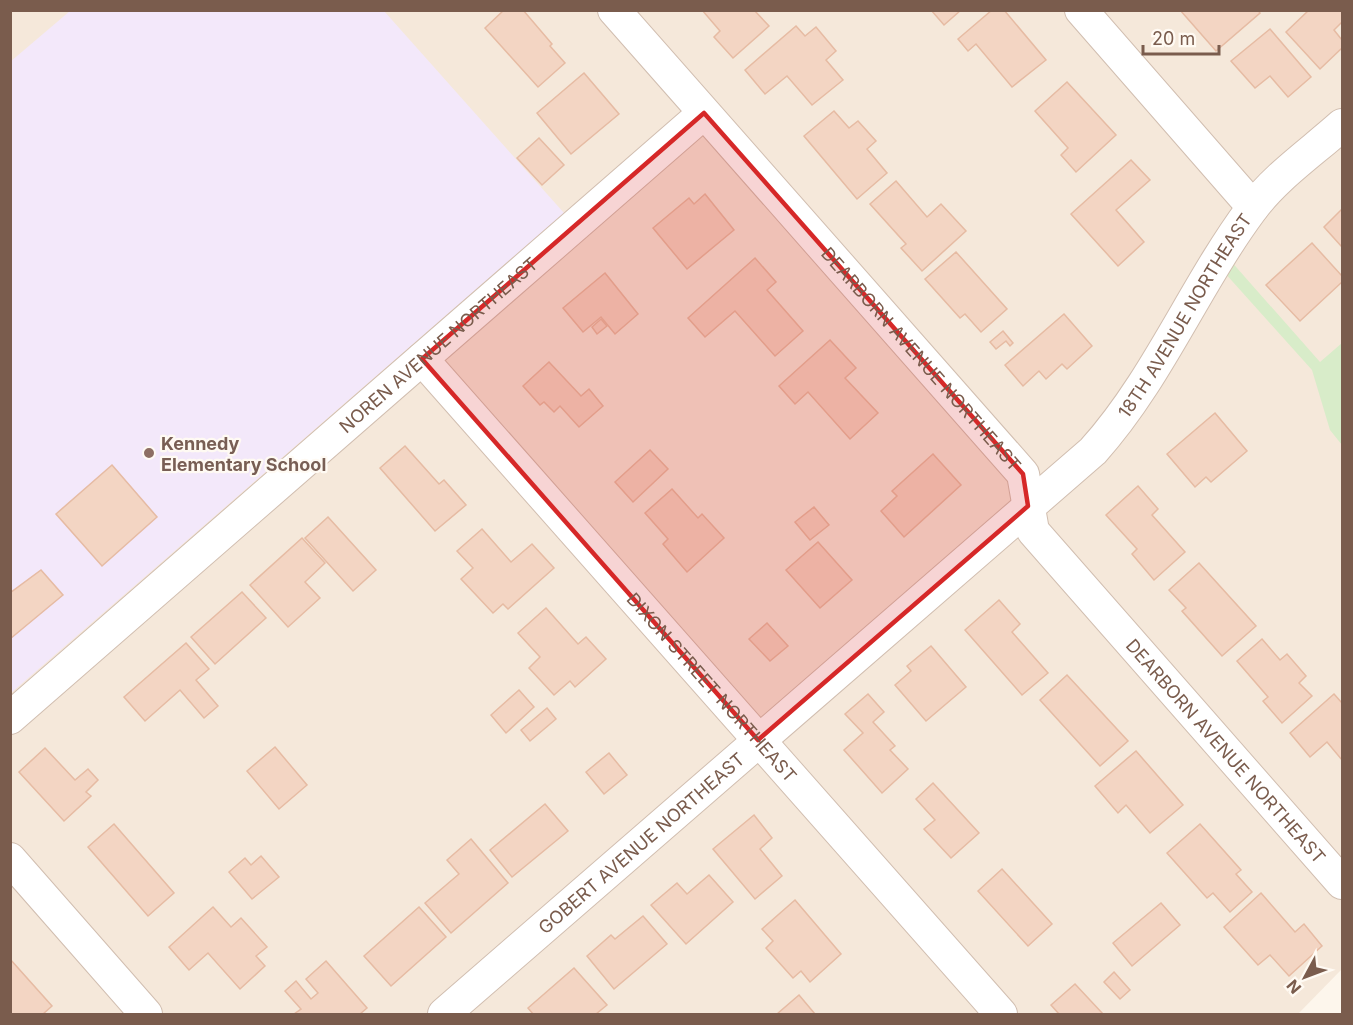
<svg xmlns="http://www.w3.org/2000/svg" width="1353" height="1025" font-family="Inter,sans-serif">
	<rect width="100%" height="100%" fill="#fdf6ec"/>
	<path fill="#f5e8da" d="M10,11h1332v958l-44,45h-1287z"/>
	<path fill="#f3e8fa" d="M70,11h314l180,202 -553,480 -1,-631z"/>
	<path fill="#d8ecc9" d="M1222,251l98,111 22,-19v102l-12,-15 -18,-60 -97,-108z"/>
	<g fill="#f3d5c3" stroke="#e6bba3" stroke-width="1.5">
		<path d="M504,10h19l29,34 -2,2 15,17 -27,24 -53,-59z"/>
		<path d="M702,10h52l15,16 -36,32 -19,-21 6,-6z"/>
		<path d="M931,10h30l-17,15z"/>
		<path d="M992,10h12l42,50 -34,27 -36,-43 -8,7 -10,-12z"/>
		<path d="M1180,10h78l2,3 -44,38z"/>
		<path d="M1309,10h33v12l-8,8 8,10v8l-22,21 -34,-37z"/>
		<path d="M796,26l9,10 11,-9 20,24 -10,9 17,20 -31,25 -25,-29 -22,18 -20,-24z"/>
		<path d="M1270,29l41,48 -23,20 -18,-21 -15,12 -24,-27z"/>
		<path d="M584,73l35,41 -48,40 -34,-41z"/>
		<path d="M1067,82l49,53 -40,37 -15,-17 7,-7 -33,-37z"/>
		<path d="M834,111l15,17 9,-7 18,20 -9,8 20,24 -30,26 -53,-63z"/>
		<path d="M539,138l25,27 -22,20 -25,-27z"/>
		<path d="M1131,160l19,20 -34,30 28,32 -26,24 -47,-52z"/>
		<path d="M896,181l31,36 14,-13 25,27 -44,40 -21,-23 5,-4 -36,-40z"/>
		<path d="M705,194l29,36 -47,39 -34,-41 36,-30 5,6z"/>
		<path d="M1342,209v38l-18,-20z"/>
		<path d="M1312,243l30,33v6l-42,39 -34,-36z"/>
		<path d="M956,252l51,57 -26,23 -16,-18 -5,4 -35,-39z"/>
		<path d="M755,258l21,24 -9,8 36,41 -28,25 -40,-45 -30,26 -17,-19z"/>
		<path d="M605,273l33,41 -23,20 -14,-17 -18,15 -20,-24z"/>
		<path d="M1064,314l28,32 -25,23 -5,-5 -16,15 -7,-8 -16,15 -18,-21z"/>
		<path d="M601,319l6,7 -10,8 -5,-7z"/>
		<path d="M1003,331l10,12 -3,3 -4,-5 -10,8 -6,-7z"/>
		<path d="M830,340l26,28 -11,10 33,35 -28,26 -42,-47 -13,12 -16,-18z"/>
		<path d="M549,362l32,34 8,-7 14,17 -24,21 -19,-21 -6,6 -10,-10 -4,3 -17,-19z"/>
		<path d="M1215,413l32,38 -36,31 -5,-5 -11,10 -28,-33z"/>
		<path d="M405,446l34,38 5,-4 22,25 -31,26 -55,-63z"/>
		<path d="M650,450l18,19 -35,33 -18,-20z"/>
		<path d="M933,454l28,31 -57,52 -23,-26 16,-15 -5,-5z"/>
		<path d="M112,465l45,52 -55,49 -46,-52z"/>
		<path d="M1138,486l20,23 -6,6 33,37 -31,28 -22,-26 5,-5 -31,-34z"/>
		<path d="M672,489l26,29 4,-4 22,24 -37,34 -24,-28 5,-5 -23,-26z"/>
		<path d="M814,507l15,18 -19,15 -15,-18z"/>
		<path d="M328,517l48,53 -23,21 -48,-53z"/>
		<path d="M482,529l29,33 21,-18 22,24 -46,41 -5,-5 -10,9 -32,-34 12,-11 -16,-17z"/>
		<path d="M302,538l23,25 -20,19 15,16 -32,29 -38,-42z"/>
		<path d="M818,542l34,38 -32,28 -34,-38z"/>
		<path d="M1199,563l57,63 -34,30 -40,-45 4,-3 -17,-18z"/>
		<path d="M41,570l22,25 -53,44v-46z"/>
		<path d="M242,592l24,26 -51,46 -24,-27z"/>
		<path d="M999,600l21,24 -8,8 36,41 -26,22 -57,-65z"/>
		<path d="M546,608l32,36 8,-7 20,22 -31,28 -5,-6 -16,14 -25,-27 11,-11 -22,-24z"/>
		<path d="M767,623l21,23 -18,15 -21,-22z"/>
		<path d="M1262,639l18,21 7,-6 19,22 -7,7 13,13 -30,27 -19,-22 5,-4 -31,-36z"/>
		<path d="M186,643l23,26 -13,11 22,26 -14,12 -24,-28 -35,31 -21,-24z"/>
		<path d="M931,646l35,41 -40,34 -31,-36 16,-14 -4,-5z"/>
		<path d="M1067,675l61,66 -28,25 -60,-66z"/>
		<path d="M519,690l15,17 -28,26 -15,-18z"/>
		<path d="M868,694l16,18 -11,10 22,24 -5,4 18,19 -26,24 -38,-43 19,-17 -18,-19z"/>
		<path d="M1334,694l8,9v57l-15,-18 -17,15 -20,-24z"/>
		<path d="M547,708l9,11 -26,22 -9,-11z"/>
		<path d="M275,747l32,38 -28,24 -32,-38z"/>
		<path d="M45,748l30,32 13,-11 10,11 -12,12 5,4 -27,25 -45,-49z"/>
		<path d="M1136,751l47,54 -33,28 -24,-28 -8,8 -23,-27z"/>
		<path d="M609,753l18,22 -23,19 -18,-22z"/>
		<path d="M933,783l46,50 -28,25 -27,-29 11,-9 -19,-21z"/>
		<path d="M545,804l23,27 -56,46 -22,-27z"/>
		<path d="M754,815l18,23 -12,11 22,27 -27,23 -42,-50z"/>
		<path d="M114,824l60,69 -26,23 -60,-69z"/>
		<path d="M1200,824l41,46 -5,4 16,18 -22,20 -17,-19 -6,5 -40,-45z"/>
		<path d="M471,839l37,44 -57,50 -26,-30 34,-29 -12,-14z"/>
		<path d="M261,856l18,21 -27,22 -23,-27 16,-14 6,7z"/>
		<path d="M1002,869l50,55 -24,22 -50,-55z"/>
		<path d="M709,875l24,27 -47,42 -35,-39 26,-22 10,11z"/>
		<path d="M1261,893l34,39 9,-8 18,22 -33,30 -19,-21 -12,10 -34,-38z"/>
		<path d="M795,900l46,54 -31,28 -9,-11 -8,7 -27,-30 7,-7 -11,-12z"/>
		<path d="M1161,903l19,22 -48,41 -19,-23z"/>
		<path d="M213,907l18,20 10,-9 26,29 -11,9 9,10 -25,23 -32,-36 -19,17 -20,-23z"/>
		<path d="M419,907l27,30 -55,49 -27,-30z"/>
		<path d="M643,916l24,28 -53,45 -27,-33 24,-21 4,4z"/>
		<path d="M10,959l42,47 -9,8h-33z"/>
		<path d="M326,961l41,47 -7,6h-66l7,-5 -16,-18 11,-10 15,18 7,-6 -12,-14z"/>
		<path d="M574,968l33,37 -11,9h-63l-5,-6z"/>
		<path d="M1114,972l16,18 -10,9 -16,-17z"/>
		<path d="M1075,984l28,30h-44l-8,-9z"/>
		<path d="M799,995l16,19h-38z"/>
	</g>
	<g fill="none" stroke-linecap="round" stroke-linejoin="round">
		<g stroke="#d1beb0" stroke-width="34">
			<g id="minor">
				<path id="s1" d="M614,10l409,464 10,57 309,352"/>
				<path d="M1081,10l172,197"/>
				<path id="s2" d="M422,359l579,655"/>
				<path id="s3" d="M10,718l694,-605"/>
				<path d="M10,859l136,155"/>
				<path id="s4" d="M444,1014l649,-563c64,-71 101,-164 158,-241 24,-33 61,-58 91,-85"/>
			</g>
		</g>
		<use href="#minor" stroke="#fff" stroke-width="32"/>
	</g>
	<path fill="#d62828" fill-opacity="0.2" stroke="#d62828" stroke-width="4.5" stroke-linejoin="round" d="M704,113l319,361 5,32 -270,234 -336,-381z"/>
	<circle fill="#8d6e63" stroke="#fffaf3" stroke-width="2" cx="149" cy="453" r="6"/>
	<g text-anchor="middle" dominant-baseline="central" stroke-width="4.5" stroke-linejoin="round" paint-order="stroke">
		<g font-size="18" fill="#7a5c4d" stroke="#fffaf3">
			<text stroke="none"><textPath href="#s4" startOffset="1023">18TH AVENUE NORTHEAST</textPath></text>
			<text stroke="none"><textPath href="#s3" startOffset="568">NOREN AVENUE NORTHEAST</textPath></text>
			<text stroke="none"><textPath href="#s1" startOffset="465">DEARBORN AVENUE NORTHEAST</textPath></text>
			<text stroke="none"><textPath href="#s2" startOffset="438">DIXON STREET NORTHEAST</textPath></text>
			<text stroke="none"><textPath href="#s1" startOffset="969">DEARBORN AVENUE NORTHEAST</textPath></text>
			<text stroke="none"><textPath href="#s4" startOffset="261">GOBERT AVENUE NORTHEAST</textPath></text>
		</g>
		<g font-size="18" font-weight="bold" fill="#785e54" stroke="#fffaf3" text-anchor="start">
			<text x="161" y="443">Kennedy<tspan x="161" dy="21">Elementary School</tspan></text>
		</g>
	</g>
	<rect width="1353" height="1025" fill="none" stroke="#7a5c4d" stroke-width="24"/>
	<g transform="translate(1305 977) rotate(229)" stroke="#fffaf3" stroke-width="4.5" paint-order="stroke">
	<path d="M0-4.5L10 22L0 15L-10 22Z" fill="#7a5c4d"/>
	<text y="-9" font-size="16" font-weight="bold" text-anchor="middle" fill="#7a5c4d">N</text>
	</g>
	<path d="M1143 45v9h76v-9" fill="none" stroke="#7a5c4d" stroke-width="3"/>
	<text x="1152" y="45" font-size="18" fill="#7a5c4d" stroke="#fffaf3" stroke-width="4.5" paint-order="stroke">20 m</text>
</svg>
